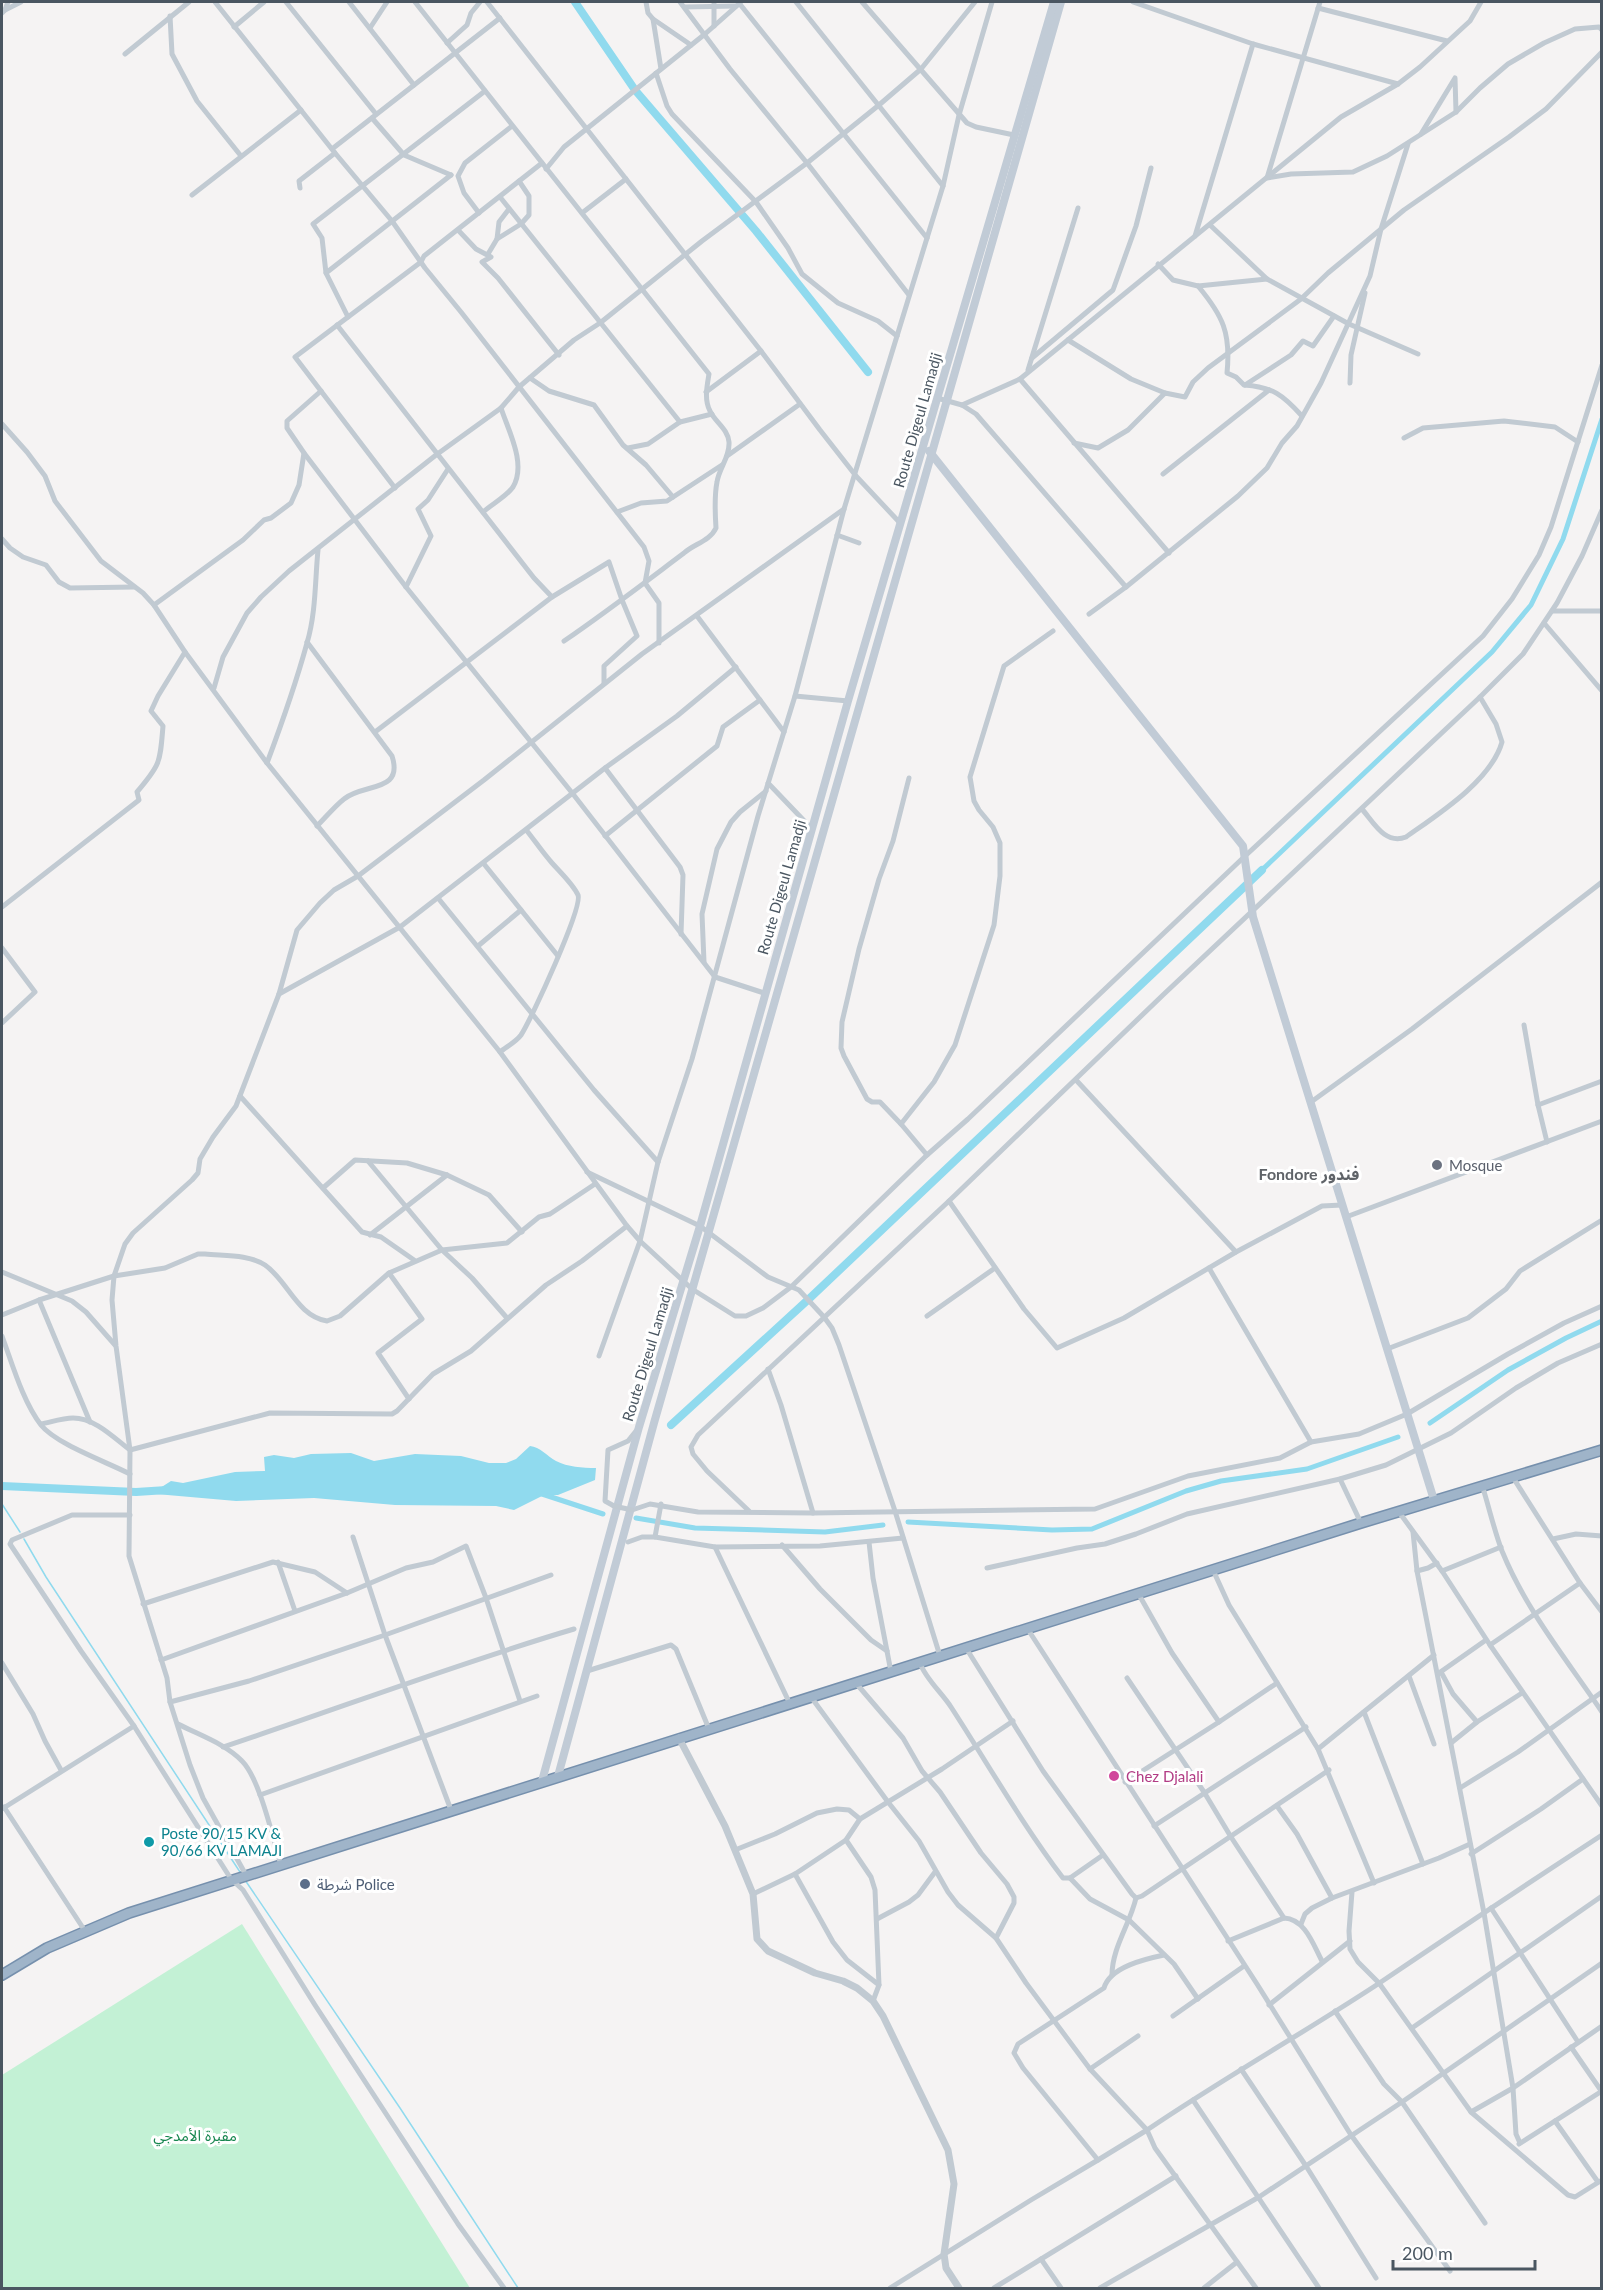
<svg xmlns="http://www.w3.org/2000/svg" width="1603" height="2290" font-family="Lato,'Noto Sans Arabic',sans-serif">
	<rect width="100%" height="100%" fill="#f5f3f3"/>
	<path fill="#c3f1d5" d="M242,1924l228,364h-468v-213z"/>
	<path fill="#90daee" d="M530,1446c10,1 17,10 26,15 12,6 26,7 40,7l-1,12 -37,15h-14l-30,15 -18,-4 -101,-1 -81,-7 -78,3 -80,-7 1,-4 14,-9 12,2 52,-11 30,-1 -1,-14 10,-2 20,3 17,-4 40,-1 23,8 41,-7 46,2 28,7h17l10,-4z"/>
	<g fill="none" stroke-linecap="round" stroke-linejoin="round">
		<g stroke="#90daee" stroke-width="1.5">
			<path d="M2,1504l18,28"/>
			<path d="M24,1539l22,38 194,295"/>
			<path d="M245,1880l155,228 118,180"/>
		</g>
		<g stroke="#90daee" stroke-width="5">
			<path d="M1262,870l230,-218 39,-47 32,-66 39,-120"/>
			<path d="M1430,1423l78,-53 58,-32 36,-17"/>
			<path d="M539,1493l64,21"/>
			<path d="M636,1518l59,10 130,4 58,-7"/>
			<path d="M908,1522l144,8 40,-1 94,-38 35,-10 86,-12 91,-32"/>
		</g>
		<g stroke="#90daee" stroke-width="8">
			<path d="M575,2l60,88 121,141 112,141"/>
			<path d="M671,1425l140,-128 451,-427"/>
			<path d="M2,1486l134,6 31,-2"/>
		</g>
		<g stroke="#7690ad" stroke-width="12">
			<path id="trunk" d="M2,1975l45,-27 82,-35 1232,-390 241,-73"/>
		</g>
		<g stroke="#c1cad2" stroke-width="5">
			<path d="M215,2l120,151 57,68 33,47 36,44 183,235 5,14 -4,22 14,20v40"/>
			<path d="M286,2l90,112"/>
			<path d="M349,2l65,83"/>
			<path d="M415,2l294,372c-2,12 -5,26 1,37 5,11 18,18 19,31 1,15 -10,26 -12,40 -3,15 -2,31 -1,46 -6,13 -22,16 -32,25 -40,30 -79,60 -120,88"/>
			<path d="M487,2l274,349 59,79 36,46 45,48"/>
			<path d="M646,2l2,11 5,6 8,50"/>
			<path d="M680,2l50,67 77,94 102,132"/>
			<path d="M714,2v24"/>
			<path d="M796,2l147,184"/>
			<path d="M862,2l105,121 9,4 38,8"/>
			<path d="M1133,2l120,42 145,40"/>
			<path d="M1320,2l-53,176 24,-4 62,-2 34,-16 69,-44 24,-24 28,-24 36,-21 31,-14 24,-2 3,3"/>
			<path d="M739,3l188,235"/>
			<path d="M685,7l51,-1"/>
			<path d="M1318,8l129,33"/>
			<path d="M5,10l16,-8"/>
			<path d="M2,13l3,-3 3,-8"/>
			<path d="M170,16l2,38 25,47 44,55"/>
			<path d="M653,19l38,26"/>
			<path d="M234,27l30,-25"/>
			<path d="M370,28l17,-26"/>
			<path d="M447,43l20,-18 4,-12 9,-11"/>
			<path d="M125,54l64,-52"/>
			<path d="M656,73l11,33 5,8 84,88 32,46 14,26 36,29 40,18 19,15"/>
			<path d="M372,118l32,37 47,20"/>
			<path d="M1421,134l34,-56 1,34"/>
			<path d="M332,149l168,-131"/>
			<path d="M546,169l18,-22 141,-113 35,-31"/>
			<path d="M300,188l-1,-7 36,-28"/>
			<path d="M192,195l109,-85"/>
			<path d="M500,197l180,225 32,-8"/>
			<path d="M479,213l-15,-20 -6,-17 7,-13 47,-37"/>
			<path d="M582,213l44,-34"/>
			<path d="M1210,225l57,54 82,45 69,30"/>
			<path d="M458,230l18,19 15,8 -9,5 16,16 61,77"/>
			<path d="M1195,236l58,-192"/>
			<path d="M497,239l24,-15 8,-9v-19l-10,-15"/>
			<path d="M488,254l9,-15 2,-17 10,-13"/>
			<path d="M1158,264l15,16 25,6 69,-7"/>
			<path d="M326,273l-4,-35 -9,-14 172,-133"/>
			<path d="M1198,286c25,30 33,47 29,87l9,4 8,8c29,2 39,10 58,31"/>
			<path d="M348,317l-22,-44 125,-98"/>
			<path d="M337,325l197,253 18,19 57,-35 13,38 15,36 -33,30v17"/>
			<path d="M1068,340l63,39 34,14"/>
			<path d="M1032,358l81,-68 23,-64 15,-58"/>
			<path d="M1028,370l50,-162"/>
			<path d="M530,378l19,13 45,14 29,40 23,20 27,32"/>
			<path d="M1020,379l149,174"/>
			<path d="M1350,383l1,-28 14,-62"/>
			<path d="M1245,385l46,-30 12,-14 10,5 21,-30"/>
			<path d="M321,391l-34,30v7l17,25 102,134 167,207 142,183 49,16"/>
			<path d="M706,392l55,-41"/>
			<path d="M937,398l25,7 14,9 150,173"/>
			<path d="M962,405l58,-26 321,-262 57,-33 22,-17 50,-46 11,-19"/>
			<path d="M2,424l25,28 18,24 10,25 46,60 42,32 11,12 31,47 82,111 233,289 127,174 13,15 52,48 43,27h11l17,-8 28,-21 136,-132 41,-36 276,-262 239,-221 29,-37 27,-44 12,-28 51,-162"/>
			<path d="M1404,438l19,-10 81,-7 51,6 23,15"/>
			<path d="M1074,443l24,5 30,-18 37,-37 20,4 8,-15 15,-14 93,-69 27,-26 76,-63 105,-73 37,-28 56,-57"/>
			<path d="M628,448l20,-4 32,-22"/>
			<path d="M727,456l73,-52"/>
			<path d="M1163,474l106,-84"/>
			<path d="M395,488l-100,-131 126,-95 3,-6 118,-93"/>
			<path d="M483,512c9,-8 23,-15 30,-25 14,-23 -5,-57 -12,-79"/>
			<path d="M617,512l24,-9 26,-2 55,-36"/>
			<path d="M837,535l22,8"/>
			<path d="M2,539l8,9 13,9 23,8 13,17 11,6 64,-1"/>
			<path d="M406,587l25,-51 -13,-27 10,-9 20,-31"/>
			<path d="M154,605l89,-65 21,-20 7,-2 20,-15 8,-18 5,-32"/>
			<path d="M1552,611h50"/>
			<path d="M1089,614l37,-27 112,-91 29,-28 15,-25 15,-17 24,-43 49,-107 11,-47 27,-85"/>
			<path d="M697,616l87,116"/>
			<path d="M1544,623l58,68"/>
			<path d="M307,642l85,114c12,37 -29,27 -48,43 -9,7 -18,18 -27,27"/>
			<path d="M214,688l9,-31 24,-44 14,-16 28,-26 147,-116 65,-47 18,-21 55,-47 26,-17 102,-82 105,-78 72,-58 42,-36 54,-67"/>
			<path d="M795,696l53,5"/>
			<path d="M375,732l177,-135"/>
			<path d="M267,763c15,-40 29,-80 40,-120 9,-30 8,-63 11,-93"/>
			<path d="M605,768l75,99 3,8 -2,59"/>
			<path d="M768,783l44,46"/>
			<path d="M1362,809c12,14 23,36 44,28 31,-22 85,-56 96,-95l-6,-18 -16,-27"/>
			<path d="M605,836l112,-90 6,-19 37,-27"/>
			<path d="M484,864l74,92"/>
			<path d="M438,898l156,192 64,72"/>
			<path d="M2,907l137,-107 -2,-8c24,-28 23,-30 26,-66l-12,-15 7,-15 27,-44"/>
			<path d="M478,946l43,-36"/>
			<path d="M2,948l33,44 -33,31"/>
			<path d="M704,962l-2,-48 15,-65 14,-27 9,-10 26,-21"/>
			<path d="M279,994l121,-67 205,-159 72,-52 59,-49"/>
			<path d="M1524,1025l14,80 9,37"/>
			<path d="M500,1052c6,-5 16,-10 21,-17 10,-15 62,-128 57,-140 -5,-11 -17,-22 -26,-32 -9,-10 -17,-22 -25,-32"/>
			<path d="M1076,1080l160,172"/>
			<path d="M240,1096l122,136 19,5 33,23"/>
			<path d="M1311,1102l101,-73 190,-147"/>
			<path d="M1538,1105l64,-24"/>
			<path d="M901,1124l-21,-22h-8l-5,-3 -23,-43 -3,-8 1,-26 17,-73 20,-70 14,-38 16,-63"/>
			<path d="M927,1155l-26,-31 33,-42 21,-37 39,-120 6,-49v-33l-7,-16 -14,-17 -5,-9 -4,-24 34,-111 49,-35"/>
			<path d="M368,1161l74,89 30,28 35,40"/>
			<path d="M587,1172l113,54 68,51 31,13 25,27 8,11 7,17 56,166 45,145"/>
			<path d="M323,1188l32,-28 52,3 40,12 42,20 33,37"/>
			<path d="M949,1201l75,108 33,39 67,-30 112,-66 86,-46 20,-1"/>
			<path d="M1346,1217l256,-96"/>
			<path d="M370,1235l77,-60"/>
			<path d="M1209,1268l102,174"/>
			<path d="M2,1272l70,29 14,11 29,33"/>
			<path d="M389,1273l33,46 -44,34 31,46"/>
			<path d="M39,1300l51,122"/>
			<path d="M2,1315l37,-15 75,-24 51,-8 33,-14h7c19,2 43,0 60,11 23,16 32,51 62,56l13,-5 49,-43 53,-23 65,-7 32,-26 11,-3 45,-30"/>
			<path d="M927,1316l68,-48"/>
			<path d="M2,1336c10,27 21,66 39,89 15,19 66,37 89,49"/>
			<path d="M1387,1349l81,-31 38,-29 14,-18 82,-51"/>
			<path d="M599,1356l41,-115 18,-79 34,-103 66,-243 37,-120 49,-187 83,-271 16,-52 16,-71 33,-113"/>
			<path d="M768,1369l13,36 32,108"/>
			<path d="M41,1424c10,-2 22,-6 32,-6 22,0 41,20 57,32l140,-37 122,1 5,-3 36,-37 38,-23 75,-66 36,-24 45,-35"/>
			<path d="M1512,1476l68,107 22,29"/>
			<path d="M1340,1479l21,44"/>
			<path d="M1482,1485c7,22 12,45 20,66 24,59 65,109 100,161"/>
			<path d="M614,1506l-9,-5 3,-51 20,-9 8,-10"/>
			<path d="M632,1510l18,-6 48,8 115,1 282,-4 93,-33 92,-18 31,-16 48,-8 48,-20 101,-60 56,-31 38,-17"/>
			<path d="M749,1511l-42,-40 -14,-17 -2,-7 7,-12 251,-234 215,-207 316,-297 43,-43 34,-51 25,-47 20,-46"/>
			<path d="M1399,1512l43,59 48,74 112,161"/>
			<path d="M130,1515h-58l-60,25 -2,4 71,107 53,75 97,153 12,11 72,115 143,219 46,64"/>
			<path d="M1413,1532l4,39 67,342 29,175 3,46 4,9"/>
			<path d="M353,1537l32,98 66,175"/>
			<path d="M655,1537l6,-33"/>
			<path d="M1553,1539l23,-5 26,2"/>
			<path d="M628,1542l14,-5h13l60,10 105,-1 83,-8"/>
			<path d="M869,1542l4,36 18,94"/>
			<path d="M782,1545l38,44 51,51 16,11"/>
			<path d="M715,1547l75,157"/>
			<path d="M278,1562l17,49"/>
			<path d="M987,1568l90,-20 28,-4 31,-10 51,-20 153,-35 46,-14 65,-32 65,-45 42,-25 44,-19"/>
			<path d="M1213,1570l16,35 89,144 56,134"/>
			<path d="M1417,1571l11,-3 9,-5"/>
			<path d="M1442,1571l59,-24"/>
			<path d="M143,1604l130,-42 42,10 32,21"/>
			<path d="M1027,1628l230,356 94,151 99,136"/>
			<path d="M1490,1645l90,-62"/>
			<path d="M966,1648l77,123 89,123 4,4 6,-2 187,-126"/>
			<path d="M161,1660l186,-67 59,-25 27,-6 33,-16 20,52 34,103"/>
			<path d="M2,1663l31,51 12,27 16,29"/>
			<path d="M920,1663c5,15 22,30 31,44 37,57 71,117 112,171h7l33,-23"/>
			<path d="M587,1671l84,-26 5,4 33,80"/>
			<path d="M1441,1672l12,22 24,28 -26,21"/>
			<path d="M1439,1673l47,-33"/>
			<path d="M1409,1676l25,68"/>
			<path d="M1127,1678l77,114 27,45 53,81"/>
			<path d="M855,1682l48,56 19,33 18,21 41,61 26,31 7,13v6l-18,35"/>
			<path d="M811,1697l77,105 31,39 29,51 10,13 38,33 30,45 64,86 57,61c75,-51 155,-96 231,-146 74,-50 149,-100 224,-149"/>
			<path d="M170,1702l79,-21 136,-46 166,-60"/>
			<path d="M1364,1712l59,152"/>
			<path d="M1219,1722l58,-39"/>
			<path d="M1477,1722l45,-29"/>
			<path d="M178,1724c21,11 48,20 64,37 18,18 31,78 39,104"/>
			<path d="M223,1747c117,-39 233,-83 351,-118"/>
			<path d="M1318,1749l116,-94"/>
			<path d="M1125,1782l94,-60 -47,-69 -34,-60"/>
			<path d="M1460,1788l58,-36 84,-60"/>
			<path d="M260,1795l277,-99"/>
			<path d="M1277,1806l20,28 35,64"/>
			<path d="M4,1807l81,124"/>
			<path d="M2,1809l132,-83"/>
			<path d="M1154,1826l152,-99"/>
			<path d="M846,1840l25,37 4,13 4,95 -6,16"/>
			<path d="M735,1850l40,-16 42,-21 20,-4 12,1 11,9 82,-50 71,-48"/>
			<path d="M1471,1854l70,-45 42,-30"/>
			<path d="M795,1874l38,68 14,18 32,25"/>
			<path d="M246,1875l-43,-77 -13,-33 -20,-63 -3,-24 -38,-122 1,-106 -14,-104 -4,-46 2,-24 11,-32 8,-11 59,-53 6,-7 2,-14 13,-22 23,-31 43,-112 18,-64 23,-27 14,-13 24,-14 126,-96 158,-126 202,-145"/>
			<path d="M1070,1878l20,21 39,21 45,44 24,35"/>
			<path d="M1352,1892l-3,39 1,18 8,13 21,21 92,129 97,83 7,2 27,-17"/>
			<path d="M753,1894l42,-20 51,-34 14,-21"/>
			<path d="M1491,1908l87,134"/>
			<path d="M877,1919l32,-17 9,-7 17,-23"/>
			<path d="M1301,1924l4,-10 7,-6 20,-10 107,-40 31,-14"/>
			<path d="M1228,1941l56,-23c21,1 29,26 38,43"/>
			<path d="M1164,1955c-19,4 -54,12 -60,33l-86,56 -4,9 9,15 75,92 49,-30 8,18 101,140"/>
			<path d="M1112,1975c0,-27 18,-51 24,-77"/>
			<path d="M1269,2005l81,-64"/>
			<path d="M1335,2011l49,73 18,18 83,121"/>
			<path d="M1173,2016l71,-50"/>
			<path d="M1412,2028l190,-132"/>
			<path d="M1571,2047l31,45"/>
			<path d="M1090,2069l48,-33"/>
			<path d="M1241,2069l65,97 70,112"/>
			<path d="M1193,2100l126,188"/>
			<path d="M1471,2112l42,-24 89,-62"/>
			<path d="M1555,2121l43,61"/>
			<path d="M1519,2144l83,-53"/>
			<path d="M1041,2259l20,29"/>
			<path d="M890,2288l141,-88 67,-40"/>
			<path d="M994,2288l182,-112"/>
			<path d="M1100,2288l159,-91 143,-95 200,-139"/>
			<path d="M1204,2288l33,-26"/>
		</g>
		<path stroke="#c1cad2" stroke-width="7" d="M679,1738l46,88 28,68 4,45 11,12 47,22 28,8 14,7 16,13 10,15 65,134 6,34 -10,70 2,14 13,20"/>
		<g stroke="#c1cbd6" stroke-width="8">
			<path d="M929,451l314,395 10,71 181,583"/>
			<path d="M558,1776l96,-353 407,-1421"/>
			<path d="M542,1781l97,-354 61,-201 148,-525 206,-699"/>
		</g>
		<use href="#trunk" stroke="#9fb4c9" stroke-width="9"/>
		<path stroke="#c1cad2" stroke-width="5" d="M614,1506l18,4"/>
	</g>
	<circle fill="#6b7280" stroke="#fff" stroke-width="2" cx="1437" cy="1165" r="6"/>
	<circle fill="#d1479c" stroke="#fff" stroke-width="2" cx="1114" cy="1776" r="6"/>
	<circle fill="#0f9aa8" stroke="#fff" stroke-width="2" cx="149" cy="1842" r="6"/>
	<circle fill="#5c6f8a" stroke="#fff" stroke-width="2" cx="305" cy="1884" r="6"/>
	<g text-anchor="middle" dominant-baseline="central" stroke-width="6" stroke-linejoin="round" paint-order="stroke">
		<g font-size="15" fill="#4a5661" stroke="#fff">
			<text transform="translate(917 420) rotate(-74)">Route Digeul Lamadji</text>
			<text transform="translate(781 887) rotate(-74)">Route Digeul Lamadji</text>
			<text transform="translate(647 1354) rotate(-73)">Route Digeul Lamadji</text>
		</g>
		<g font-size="15" fill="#5b616d" stroke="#fff" text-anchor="start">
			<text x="1449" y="1165">Mosque</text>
		</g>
		<g font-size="15" fill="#b23c85" stroke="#fff" text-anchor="start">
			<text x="1126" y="1776">Chez Djalali</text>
		</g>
		<g font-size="15" fill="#0d838f" stroke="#fff" text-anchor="start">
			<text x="161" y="1833">Poste 90/15 KV &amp;<tspan x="161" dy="17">90/66 KV LAMAJI</tspan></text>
		</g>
		<g font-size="15" fill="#4e5e75" stroke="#fff" text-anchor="start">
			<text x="317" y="1884">شرطة Police</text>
		</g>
		<g font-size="15" fill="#17864f" stroke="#fff">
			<text x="195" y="2135">مقبرة الأمدجي</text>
		</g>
		<g font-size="16" font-weight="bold" fill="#5f6368" stroke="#fff">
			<text x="1309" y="1173">Fondore فندور</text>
		</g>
	</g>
	<rect width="1603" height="2290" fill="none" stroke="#4a5661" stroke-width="6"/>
	<path d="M1393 2260v9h142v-9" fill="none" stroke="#4a5661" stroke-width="3"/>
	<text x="1402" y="2260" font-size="18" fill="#4a5661" stroke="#ffffff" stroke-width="4.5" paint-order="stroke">200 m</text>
</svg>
